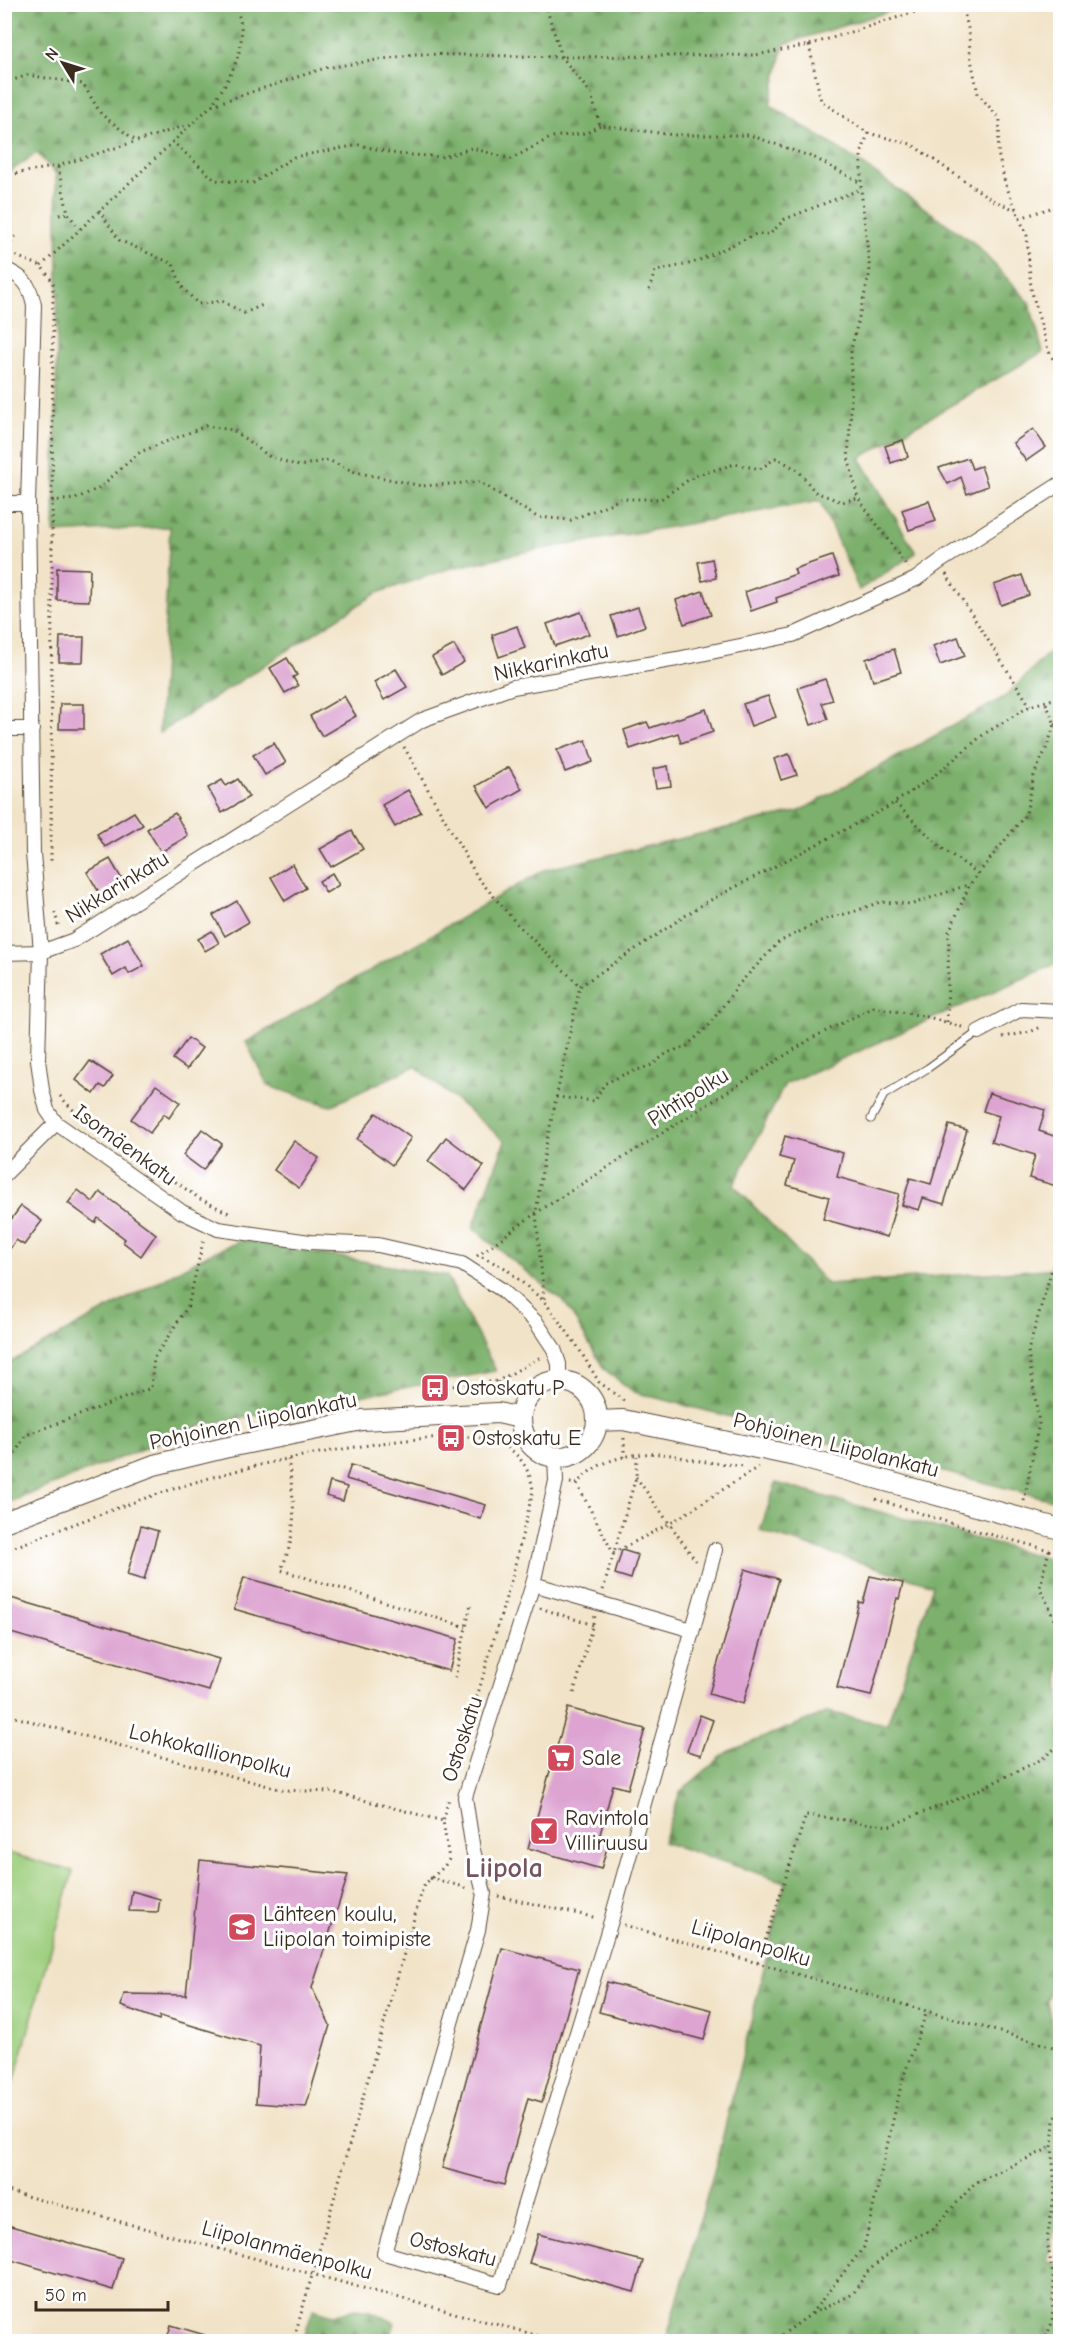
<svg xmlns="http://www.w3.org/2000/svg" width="1065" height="2346" font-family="'Comic Neue',sans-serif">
	<defs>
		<pattern id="forest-firs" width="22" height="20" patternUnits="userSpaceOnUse" patternTransform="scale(1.5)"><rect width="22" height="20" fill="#7cb06c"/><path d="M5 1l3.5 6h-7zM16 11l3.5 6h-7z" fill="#678f58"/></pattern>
	</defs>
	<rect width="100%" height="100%" fill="#fff"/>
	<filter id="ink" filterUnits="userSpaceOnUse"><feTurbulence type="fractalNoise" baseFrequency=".0167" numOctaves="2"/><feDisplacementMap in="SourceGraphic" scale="12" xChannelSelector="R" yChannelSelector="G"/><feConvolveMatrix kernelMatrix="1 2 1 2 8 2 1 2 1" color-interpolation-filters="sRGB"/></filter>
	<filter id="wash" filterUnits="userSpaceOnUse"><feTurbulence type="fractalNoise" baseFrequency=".008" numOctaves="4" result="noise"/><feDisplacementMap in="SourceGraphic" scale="24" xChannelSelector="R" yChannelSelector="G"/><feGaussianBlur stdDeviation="1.35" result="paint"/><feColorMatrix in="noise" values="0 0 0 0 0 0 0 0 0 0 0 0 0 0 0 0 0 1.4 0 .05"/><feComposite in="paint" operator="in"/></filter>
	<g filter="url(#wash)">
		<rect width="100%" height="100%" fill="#f1e3c7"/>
		<g fill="url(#forest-firs)" stroke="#5c6d45" stroke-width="1.5">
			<path d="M5,4l905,1 -126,39 -14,61 82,52 122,86 55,59 14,50 -183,106 56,95 -57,37 -39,-89 -300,52 -72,16 -71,24 -218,140 11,-206 -116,6 4,-265 -2,-94 -19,-21 -32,22z"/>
			<path d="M1060,641v321l-275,122 -51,101 93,99 233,-16v234l-426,-110 -30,-23 -38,-65 -93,-76 32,-87 -90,-75 -85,40 -62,-20 -22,-44 298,-172 256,-59 206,-115z"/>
			<path d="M243,1240l204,36 49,95 -294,54 -197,79v-139l204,-111z"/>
			<path d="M776,1483l284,79v401l-13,39 13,58v151l-13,50 13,5v75h-394l50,-177 69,-282 -122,-40 17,-50 47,-40 101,-40 59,13 46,-140 -173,-54z"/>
			<path d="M313,2309l20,6 23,-6 15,2 24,12 -6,18h-86z"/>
		</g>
		<path fill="#9bcd7c" stroke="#6b7c4d" stroke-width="1.5" d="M5,1852l68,19 -68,243 -1,-262z"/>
		<g id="blocks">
			<g fill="#dda4d2">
				<path d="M1033,429l13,18 -20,14 -13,-18z"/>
				<path d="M903,440l5,17 -17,6 -6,-17z"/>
				<path d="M968,458l4,11 9,-3 7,20 -21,8 -6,-17 -13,7 -9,-16z"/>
				<path d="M929,501l7,20 -27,9 -7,-20z"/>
				<path d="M832,556l7,20 -63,22 1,4 -26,9 -6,-19 51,-18 -2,-5z"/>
				<path d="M712,559l4,19 -14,3 -4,-19z"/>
				<path d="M57,568l33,1 -1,32 -32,-1z"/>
				<path d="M1022,575l7,20 -28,10 -7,-20z"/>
				<path d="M703,591l8,24 -27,9 -8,-24z"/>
				<path d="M638,607l7,19 -27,10 -7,-20z"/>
				<path d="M581,612l8,22 -34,12 -8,-22z"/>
				<path d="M517,626l8,22 -26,9 -7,-22z"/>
				<path d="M60,637h24l-1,25h-24z"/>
				<path d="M958,637l7,19 -25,9 -7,-19z"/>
				<path d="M454,645l10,17 -22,13 -10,-18z"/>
				<path d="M894,649l7,23 -28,9 -7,-22z"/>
				<path d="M287,658l10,17 -4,2 5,9 -13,7 -15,-25z"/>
				<path d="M396,669l11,18 -23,13 -10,-18z"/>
				<path d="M825,679l8,21 -11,3 6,16 -17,6 -13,-37z"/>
				<path d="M344,696l12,20 -34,20 -12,-20z"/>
				<path d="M768,696l8,21 -25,9 -8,-22z"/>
				<path d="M60,704h24v25h-25z"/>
				<path d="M706,709l7,23 -32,11 -3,-10 -48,16 -6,-19 23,-8 3,6z"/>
				<path d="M586,740l7,22 -28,10 -8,-22z"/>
				<path d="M274,743l12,20 -21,12 -12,-20z"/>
				<path d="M789,754l8,21 -16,5 -7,-21z"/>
				<path d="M668,766l3,20 -15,2 -3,-19z"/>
				<path d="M509,767l13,22 -33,19 -13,-22z"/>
				<path d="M238,779l11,18 -27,16 -14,-25 14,-8 4,6z"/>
				<path d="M408,790l13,22 -26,15 -13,-22z"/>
				<path d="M134,812l9,13 -38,22 -8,-13z"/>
				<path d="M175,813l13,23 -27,16 -14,-23z"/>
				<path d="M352,831l11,18 -32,18 -11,-18z"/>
				<path d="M110,859l13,22 -23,13 -13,-22z"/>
				<path d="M292,864l14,24 -21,13 -14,-24z"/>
				<path d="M332,873l7,12 -13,8 -7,-12z"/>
				<path d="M237,901l12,21 -24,14 -12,-21z"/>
				<path d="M212,931l7,12 -14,8 -7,-12z"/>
				<path d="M128,938l16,28 -15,8 -3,-6 -13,8 -13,-22z"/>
				<path d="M188,1038l14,10 -15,21 -14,-10z"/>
				<path d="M90,1061l23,15 -8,12 -5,-3 -6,9 -18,-14z"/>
				<path d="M156,1085l24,17 -11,16 -5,-4 -14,19 -19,-14z"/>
				<path d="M989,1093l56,17 -6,21 21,7v49l-31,-9 6,-23 -44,-13 8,-26 -16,-5z"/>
				<path d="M376,1113l35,25 -19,27 -35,-26z"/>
				<path d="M949,1125l18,5 -23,74 -21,-6 -4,12 -17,-5 8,-27 21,6z"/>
				<path d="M202,1129l20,15 -19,26 -20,-15z"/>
				<path d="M785,1136l58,17 -6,24 62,17 -12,43 -64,-18 6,-22 -42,-12 7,-24 -15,-4z"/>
				<path d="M446,1137l38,29 -18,24 -38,-29z"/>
				<path d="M294,1141l25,17 -20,30 -25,-18z"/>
				<path d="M78,1190l15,12 7,-10 56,42 -15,22 -18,-14 2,-3 -27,-21 -3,5 -27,-20z"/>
				<path d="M21,1206l21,15 -18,24 -8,-5 -12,17v-28z"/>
				<path d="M351,1465l135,40 -5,14 -135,-40z"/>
				<path d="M330,1482l17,5 -4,14 -17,-5z"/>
				<path d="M141,1526l17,5 -14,49 -17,-5z"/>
				<path d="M622,1550l16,5 -7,24 -16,-5z"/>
				<path d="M745,1569l34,10 -36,125 -34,-10z"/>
				<path d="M870,1576l33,7 -4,16 -2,-1 -26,98 -34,-8 22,-86 4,1z"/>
				<path d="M244,1577l214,62 -9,32 -215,-62z"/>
				<path d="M4,1596l215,63 -10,32 -205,-60z"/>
				<path d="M568,1708l77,21 -17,60 -15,-4 -15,57 10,2 -7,25 -73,-21z"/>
				<path d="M700,1715l13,5 -12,35 -14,-4z"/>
				<path d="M200,1860l148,15 -36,113 18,37 -24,82 -50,-4 4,-57 -100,-30 -1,4 -38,-14 3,-12 62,1z"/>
				<path d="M132,1891l28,8 -2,13 -29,-1z"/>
				<path d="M502,1948l77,21 -37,133 -14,-4 -24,87 -62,-17z"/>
				<path d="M607,1982l105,28 -8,30 -105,-28z"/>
				<path d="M4,2224l118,34 -9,32 -109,-32z"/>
				<path d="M538,2234l105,27 -9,31 -105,-29z"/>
				<path d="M171,2325l44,13 -1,4h-48z"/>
			</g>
		</g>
	</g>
	<g filter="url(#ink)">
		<use href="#blocks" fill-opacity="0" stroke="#564637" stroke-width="1.5"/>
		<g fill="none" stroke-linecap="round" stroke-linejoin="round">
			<g stroke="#564637" stroke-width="9">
				<path id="lane" d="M871,1119l13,-24 44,-27 50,-36"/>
			</g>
			<g stroke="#564637" stroke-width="16">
				<g id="street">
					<path d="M4,269c20,8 26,16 30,36l-6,198 5,350 8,99 -3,108 4,30 5,20 9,13 126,89 36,17 92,13 68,3 84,19 40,26 34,32 18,27 5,15v17"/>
					<path d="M4,503h24"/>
					<path d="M4,729h28"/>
					<path d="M4,953l37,-1 33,-12 348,-220 91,-33 164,-28 116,-24 123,-56 23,-17 121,-78"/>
					<path d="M978,1032l43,-23 39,2"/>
					<path d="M4,1175l52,-52"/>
					<path d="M555,1457l1,24 -23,103 -68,213 8,53 11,43 -6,37 -94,323 116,32 111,-364 104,-371"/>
					<path d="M533,1584l159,46"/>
				</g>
			</g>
			<g stroke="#564637" stroke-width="22">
				<g id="secondary">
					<circle cx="559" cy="1419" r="38"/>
					<path d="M597,1421l26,-1 172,36 265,73"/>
					<path d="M4,1522l150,-57 70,-17 138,-28 136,-7 22,5"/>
				</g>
			</g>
			<g stroke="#564637" stroke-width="3" stroke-dasharray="1.5 4.5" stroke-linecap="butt">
				<path d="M545,4l17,53 29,37 9,31 74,10h76l65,23 46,25"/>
				<path d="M962,4l7,28 1,22 8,40 22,25 -2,34 7,30 22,53 4,53 17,61 12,22"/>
				<path d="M809,45l12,56 47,32 43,11 81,56 24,10"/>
				<path d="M4,83l24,-8 55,9 18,30 35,27"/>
				<path d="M212,105l113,-37 91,-14 146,3 194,-2 53,-10 132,-41"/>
				<path d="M868,133l-7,22v34l9,83 -19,78v60l-3,47 10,41 50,70"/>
				<path d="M172,141l43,39 38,3 41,-26 65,-12 38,9 46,3 29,-9 39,11 41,-22 35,-4 13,-8"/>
				<path d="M58,167l10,46 11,16"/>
				<path d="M4,176l54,-10 130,-41"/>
				<path d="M99,210l20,30 54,24 9,23 16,17 24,-3 22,12 19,-8"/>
				<path d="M59,215l9,-2"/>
				<path d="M1020,218l40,-13"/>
				<path d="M4,252l14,-19"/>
				<path d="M16,256l25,10 12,16 -2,582"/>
				<path d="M41,266l171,-161c20,-30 41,-65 22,-101"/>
				<path d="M649,290l6,-19 38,-8 63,-29h14l15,-15 76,-30"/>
				<path d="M52,501l23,-2 24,-11 41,-36 66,-26 27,4 37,27 29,9 29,-6 27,12 67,14 57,-4 58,35 34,3 50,-21h40l33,-23 41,-12 25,5 16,-11 22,12 17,22 27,10 16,-4"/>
				<path d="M946,574l84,132"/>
				<path d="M1055,724l5,3"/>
				<path d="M404,747l74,131 39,46 63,62"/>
				<path d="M895,803l48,46 36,25"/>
				<path d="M55,912l4,17"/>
				<path d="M947,1022l2,-90 21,-48 56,-70 8,-39 12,-26 9,-25 -10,-23"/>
				<path d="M1003,1037l27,-5 13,-6"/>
				<path d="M60,1096l12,13 128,90 31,15"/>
				<path d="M556,1097l39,4 9,-17 21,-10 27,-9 15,-12 20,-7 22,-21 30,-41 40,-42 46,-23 28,-7 27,-10 33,2 57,-20"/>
				<path d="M477,1256l59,-43 278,-176 60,-30 54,10 37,11"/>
				<path d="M482,1257l23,11 39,33 32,43 23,38 25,19"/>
				<path d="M544,1299l-8,-86 9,-63 35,-164 123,-82 185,-97 46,-31 50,-42 46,-28 30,-9"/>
				<path d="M435,1388l63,-7"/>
				<path d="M498,1395v-14l43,-24"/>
				<path d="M624,1438v19"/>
				<path d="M288,1459c6,43 11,70 -7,111l185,57"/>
				<path d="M4,1466h3l19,-31 125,-47 3,-30 34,-52 16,-68"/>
				<path d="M636,1477l60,84"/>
				<path d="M570,1483l7,1c19,-26 64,-34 94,-29 8,1 15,4 23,5 17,3 34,4 51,6"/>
				<path d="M577,1484l36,69 58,-30 87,-56"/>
				<path d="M876,1499l87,28 97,26"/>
				<path d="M1024,1501l15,-78 -11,-72 26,-89 6,-10"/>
				<path d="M1049,1550l-9,38 10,21 10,28"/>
				<path d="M4,1551c73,-28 145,-57 220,-77 54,-15 110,-24 165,-32 27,-3 85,-10 109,0 20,9 33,28 35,49l-21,86 -50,171"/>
				<path d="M603,1590l33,-113 1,-21"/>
				<path d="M540,1608l53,17"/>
				<path d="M455,1678l16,-74"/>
				<path d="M574,1693l21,-77"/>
				<path d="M4,1714l279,76 50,2 110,29"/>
				<path d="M430,1878l38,10"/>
				<path d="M498,1896l99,22"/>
				<path d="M624,1925l436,124"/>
				<path d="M758,1963l48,-148 83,11 81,-32 72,-35 18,-15"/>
				<path d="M4,2190l557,152"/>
				<path d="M812,2314l41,-20 14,-22 33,-28 33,-15 42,-46 77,-36"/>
				<path d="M293,2342l130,-455c8,-11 21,-17 26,-28l-6,-38 6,-23"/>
				<path d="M772,2342l38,-27 54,-68 38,-166 25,-70"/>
				<path d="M1044,2342l8,-19 2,-41 -7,-42 8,-49 -3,-44 2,-26 6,-11"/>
			</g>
			<use href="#lane" stroke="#fff" stroke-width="7"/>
			<use href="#street" stroke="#fff" stroke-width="14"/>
			<use href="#secondary" stroke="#fff" stroke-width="20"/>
		</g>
	</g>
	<defs>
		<g id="bus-square" transform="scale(1.5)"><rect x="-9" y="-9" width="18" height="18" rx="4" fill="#d1495b" stroke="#fff"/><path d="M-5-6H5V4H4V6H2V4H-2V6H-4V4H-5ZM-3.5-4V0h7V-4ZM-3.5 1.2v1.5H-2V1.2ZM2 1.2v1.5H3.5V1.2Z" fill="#fff"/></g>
		<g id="supermarket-square" transform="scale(1.5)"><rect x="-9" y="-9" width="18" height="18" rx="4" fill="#d1495b" stroke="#fff"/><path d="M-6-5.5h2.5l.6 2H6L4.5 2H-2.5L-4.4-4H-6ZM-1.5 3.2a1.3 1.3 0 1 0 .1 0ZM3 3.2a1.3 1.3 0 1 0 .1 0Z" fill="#fff"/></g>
		<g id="bar-square" transform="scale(1.5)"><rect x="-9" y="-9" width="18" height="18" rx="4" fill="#d1495b" stroke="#fff"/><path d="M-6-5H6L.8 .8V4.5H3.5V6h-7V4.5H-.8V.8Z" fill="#fff"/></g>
		<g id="school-square" transform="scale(1.5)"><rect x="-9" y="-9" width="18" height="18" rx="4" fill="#d1495b" stroke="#fff"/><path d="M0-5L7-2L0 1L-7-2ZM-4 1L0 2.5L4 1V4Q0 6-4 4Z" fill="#fff"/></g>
	</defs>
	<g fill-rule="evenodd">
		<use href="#bus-square" x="435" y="1388"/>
		<use href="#bus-square" x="451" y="1438"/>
		<use href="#supermarket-square" x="561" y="1758"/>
		<use href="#bar-square" x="544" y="1831"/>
		<use href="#school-square" x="242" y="1927"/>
	</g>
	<g text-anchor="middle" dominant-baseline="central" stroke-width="6" stroke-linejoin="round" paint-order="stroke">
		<g font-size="22" fill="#3b2a1e" stroke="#fff">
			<text transform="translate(551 662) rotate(-12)">Nikkarinkatu</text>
			<text transform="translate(117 887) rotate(-32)">Nikkarinkatu</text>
			<text transform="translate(688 1097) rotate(-32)">Pihtipolku</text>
			<text transform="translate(125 1145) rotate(36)">Isomäenkatu</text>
			<text transform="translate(253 1421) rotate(-12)">Pohjoinen Liipolankatu</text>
			<text transform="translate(836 1445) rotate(14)">Pohjoinen Liipolankatu</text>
			<text transform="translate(462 1739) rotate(-72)">Ostoskatu</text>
			<text transform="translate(210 1751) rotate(14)">Lohkokallionpolku</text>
			<text transform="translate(751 1943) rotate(16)">Liipolanpolku</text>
			<text transform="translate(453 2249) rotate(14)">Ostoskatu</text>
			<text transform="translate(287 2250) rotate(15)">Liipolanmäenpolku</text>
		</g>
		<g font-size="22" fill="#3b2a1e" stroke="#fff" text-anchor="start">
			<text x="456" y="1388">Ostoskatu P</text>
			<text x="472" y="1438">Ostoskatu E</text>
			<text x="582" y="1758">Sale</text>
			<text x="565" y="1818">Ravintola<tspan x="565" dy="25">Villiruusu</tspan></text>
			<text x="263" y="1914">Lähteen koulu,<tspan x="263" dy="25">Liipolan toimipiste</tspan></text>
		</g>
		<g font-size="28" font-weight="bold" fill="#74555d" stroke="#fff">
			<text x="504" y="1868">Liipola</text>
		</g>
	</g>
	<rect width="1065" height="2346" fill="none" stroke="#fff" stroke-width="24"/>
	<g transform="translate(63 63) rotate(308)" stroke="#ffffff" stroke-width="4.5" paint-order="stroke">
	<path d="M0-4.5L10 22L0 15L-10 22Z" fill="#3b2a1e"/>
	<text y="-9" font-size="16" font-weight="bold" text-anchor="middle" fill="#3b2a1e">N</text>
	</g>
	<path d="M36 2301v9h132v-9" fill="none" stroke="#3b2a1e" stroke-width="3"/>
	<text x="45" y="2301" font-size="18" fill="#3b2a1e" stroke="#ffffff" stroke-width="4.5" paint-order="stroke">50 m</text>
</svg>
